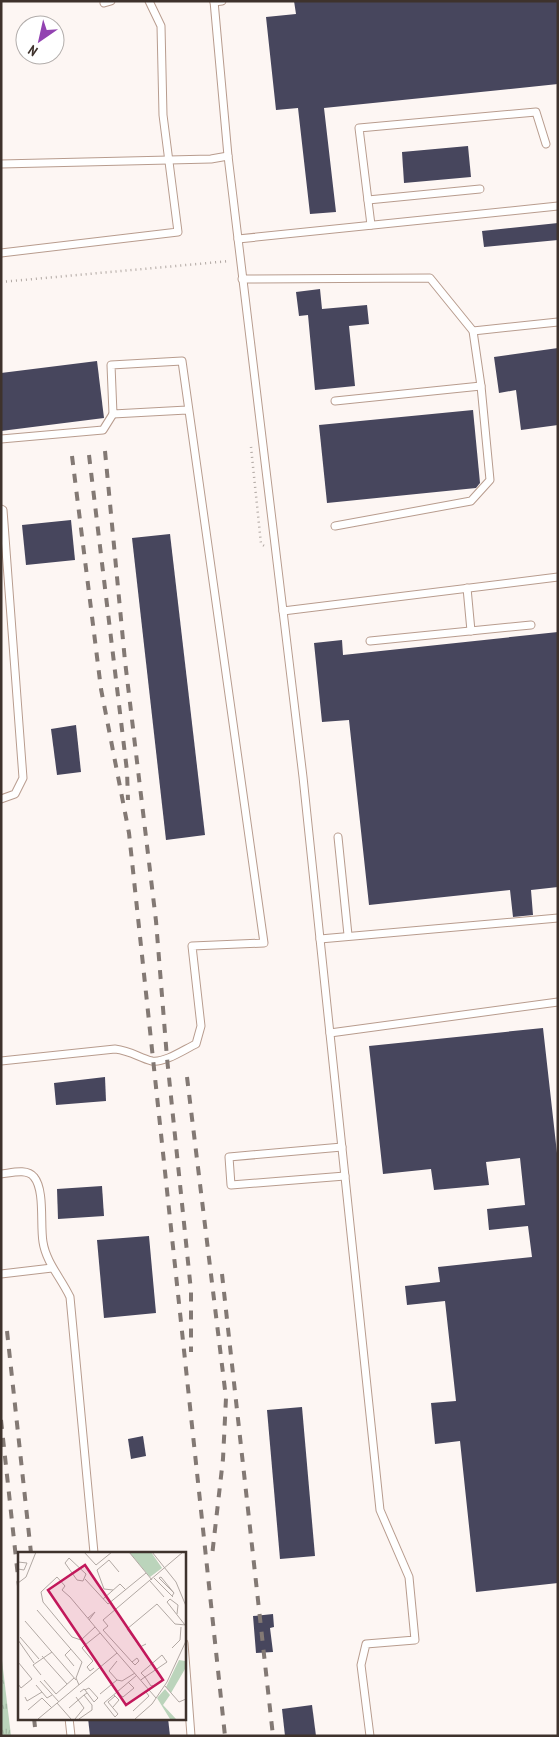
<svg xmlns="http://www.w3.org/2000/svg" width="559" height="1737" font-family="'PT Sans Narrow',sans-serif">
	<defs>
		<pattern id="grass-tufts" width="24" height="20" patternUnits="userSpaceOnUse" patternTransform="scale(1.25)"><rect width="24" height="20" fill="#bbd4bb"/><path d="M3 7l-1-3M5 7V3M7 7l1-3M15 17l-1-3M17 17v-4M19 17l1-3" fill="none" stroke="#a2b6a1"/></pattern>
	</defs>
	<rect width="100%" height="100%" fill="#fdf6f3"/>
	<path fill="url(#grass-tufts)" d="M1,1652l10,84h-10z"/>
	<g fill="#47465d">
		<path d="M294,1h264v83l-234,24 12,104 -26,2 -12,-106 -22,2 -10,-93 30,-3z"/>
		<path d="M468,146l3,31 -67,6 -2,-31z"/>
		<path d="M558,223v17l-74,7 -2,-16z"/>
		<path d="M320,289l2,20 45,-4 2,19 -20,2 6,60 -40,4 -7,-75 -9,1 -3,-24z"/>
		<path d="M558,348v77l-37,5 -5,-40 -17,3 -5,-36z"/>
		<path d="M97,361l7,57 -103,13v-58z"/>
		<path d="M473,410l7,73 -4,5 -149,15 -8,-78z"/>
		<path d="M71,520l4,40 -49,5 -4,-40z"/>
		<path d="M170,534l35,301 -39,5 -34,-302z"/>
		<path d="M558,632v255l-27,3 2,25 -20,2 -3,-27 -141,15 -20,-185 -27,2 -8,-79 28,-3 1,15z"/>
		<path d="M76,725l5,47 -24,3 -6,-46z"/>
		<path d="M543,1028l15,134v421l-82,9 -16,-151 -25,3 -4,-41 25,-2 -11,-100 -38,4 -2,-19 35,-4 -2,-15 94,-10 -4,-31 -39,4 -2,-21 38,-4 -5,-47 -34,4 3,23 -55,5 -3,-21 -48,5 -14,-128z"/>
		<path d="M105,1077l1,24 -50,4 -2,-22z"/>
		<path d="M102,1186l2,30 -46,3 -1,-30z"/>
		<path d="M149,1236l7,77 -52,5 -7,-78z"/>
		<path d="M302,1407l13,149 -35,3 -13,-149z"/>
		<path d="M143,1436l3,20 -15,3 -3,-20z"/>
		<path d="M273,1614l1,13 -4,1 3,24 -17,1 -3,-37z"/>
		<path d="M312,1705l4,31h-31l-3,-27z"/>
		<path d="M88,1718h80l2,18h-80z"/>
	</g>
	<g fill="none" stroke-linecap="round" stroke-linejoin="round">
		<g stroke="#b89c8e" stroke-width="9">
			<g id="lane">
				<path d="M214,1l14,155 55,455 275,-34"/>
				<path d="M214,2l8,-1"/>
				<path d="M104,3l7,-2"/>
				<path d="M1,164l210,-5 17,-3"/>
				<path d="M368,200l112,-11"/>
				<path d="M371,225l-12,-97 177,-16 10,32"/>
				<path d="M238,239l320,-33"/>
				<path d="M1,253l177,-21 -15,-117 -2,-89 -12,-25"/>
				<path d="M242,279l188,-1 43,53 8,55 9,94 -19,21 -136,25"/>
				<path d="M473,331l85,-9"/>
				<path d="M335,401l146,-15"/>
				<path d="M1,439l102,-9 10,-16"/>
				<path d="M1,509l2,1 20,268 -8,16 -14,5"/>
				<path d="M467,588l4,43"/>
				<path d="M283,611l20,166 77,733 29,67 6,63 -49,4 -5,21 9,71"/>
				<path d="M370,641l161,-16"/>
				<path d="M338,837l10,98"/>
				<path d="M320,939l238,-21"/>
				<path d="M330,1033l228,-31"/>
				<path d="M1,1061l114,-12c17,2 24,9 37,12 13,2 33,-12 44,-17l5,-18 -9,-80 72,-3 -82,-582 -71,4 2,49 74,-4"/>
				<path d="M342,1147l-113,10 2,28 114,-9"/>
				<path d="M1,1174c10,-1 26,-6 33,3 11,13 6,48 9,65 3,20 18,36 27,55l24,256"/>
				<path d="M1,1274l51,-6"/>
				<path d="M184,1643l7,93"/>
				<path d="M69,1718l2,18"/>
			</g>
		</g>
		<g stroke="#b0a7a2" stroke-width="2.5" stroke-dasharray="1 4" stroke-linecap="butt">
			<path d="M1,282l229,-21"/>
			<path d="M251,447l10,97 5,3"/>
		</g>
		<use href="#lane" stroke="#fff" stroke-width="7"/>
		<g stroke="#837974" stroke-width="4" stroke-dasharray="9 9" stroke-linecap="butt">
			<path d="M105,451l20,210 31,260 11,137 24,233v61"/>
			<path d="M89,455l38,316 1,29"/>
			<path d="M72,456l29,233 28,144 96,903"/>
			<path d="M187,1077l39,321 -3,61 -11,97"/>
			<path d="M222,1274l51,462"/>
			<path d="M7,1331l24,222"/>
			<path d="M1,1420l18,166"/>
			<path d="M34,1718l2,18"/>
		</g>
	</g>
	<g transform="translate(18 1552)">
		<rect width="168" height="168" fill="#fdf6f3"/>
		<path d="M111,0h22l11,16 -12,9zM161,108l6,1v8l-14,24 -5,-6zM147,137l5,6 -7,10 13,14h-6l-13,-21z" fill="#bbd4bb"/>
		<path fill="none" stroke="#b1a8a3" stroke-width="1" d="M66,0l12,13 16,-13M111,0l23,28M134,0l24,30 10,24M51,6l17,16 -3,7 -6,-1 -12,-17zM0,10l9,1 -3,7 -6,-1M136,26l19,19M67,27l23,25 38,-31M132,29l14,16M0,31l8,-6 10,-25M95,38l-9,-1 -7,-19 12,-10 10,12M154,44l2,-3 -15,-15 2,-1 13,16M85,47l17,-15 6,6M19,58l45,52 -6,16 3,7M159,62l1,-9 -8,-6 -3,3 18,23M70,66l7,-6 -6,8M7,69l51,59M77,75l-14,13 -9,-3 -29,-35 -2,-10 16,-15 8,9 -3,4 8,7 47,56M2,85l19,22M0,88l16,23M63,88l4,5 -3,3 11,13 -6,6 3,4 4,-3M128,92l-6,3 -13,-18 30,-25 18,20 11,1M67,93l15,-12M154,96l8,-8 1,-13M53,97l-6,6 9,11M24,104l25,28M99,109l-8,10 8,9 5,1 13,-8M0,110l14,17 -11,9 -3,-4M114,110l3,3 4,-4 -2,-3 -5,4 -29,-32 5,-4 -5,-6 80,-68M23,123l-8,-10 19,-13M26,128l12,14 18,-16M123,128l1,-1 3,-2 22,-15 -5,-7 -21,18 4,4 6,9 5,-1M22,129l19,21M18,133l11,13 5,-3M147,134l14,16 7,-3M62,140l4,-3 1,1 9,12 4,-4 -9,-10 -4,2M82,142l17,-14M102,143l3,2 11,-9 -6,-6M97,144l-7,6 10,12 -3,3 -11,-14 33,-28M7,145l2,4 15,-9M39,151l14,16M95,155l6,-7 -5,-5M51,156l15,-13M10,158l14,-12 10,10M115,159l16,-15 -3,-4 3,-2M20,167l79,-66 39,45M57,167l9,-11 -8,-11M61,167l13,-9v-5l-8,-10 3,-2M117,167l17,-15 15,-22 19,-41"/>
		<path fill="#c2185b" fill-opacity="0.15" stroke="#c2185b" stroke-width="2.5" d="M67,13l78,115 -37,25 -78,-115z"/>
		<rect width="168" height="168" fill="none" stroke="#3e322c" stroke-width="2.5"/>
	</g>
	<rect width="559" height="1737" fill="none" stroke="#3e322c" stroke-width="5"/>
	<g transform="translate(40 40) rotate(214)"><circle r="24" fill="#ffffff" stroke="#b2adab"/>
	<path d="M0-4L9 19L0 12L-9 19Z" fill="#9242b1"/>
	<text y="-8" font-size="14" font-weight="bold" text-anchor="middle" fill="#3e322c">N</text>
	</g>
</svg>
